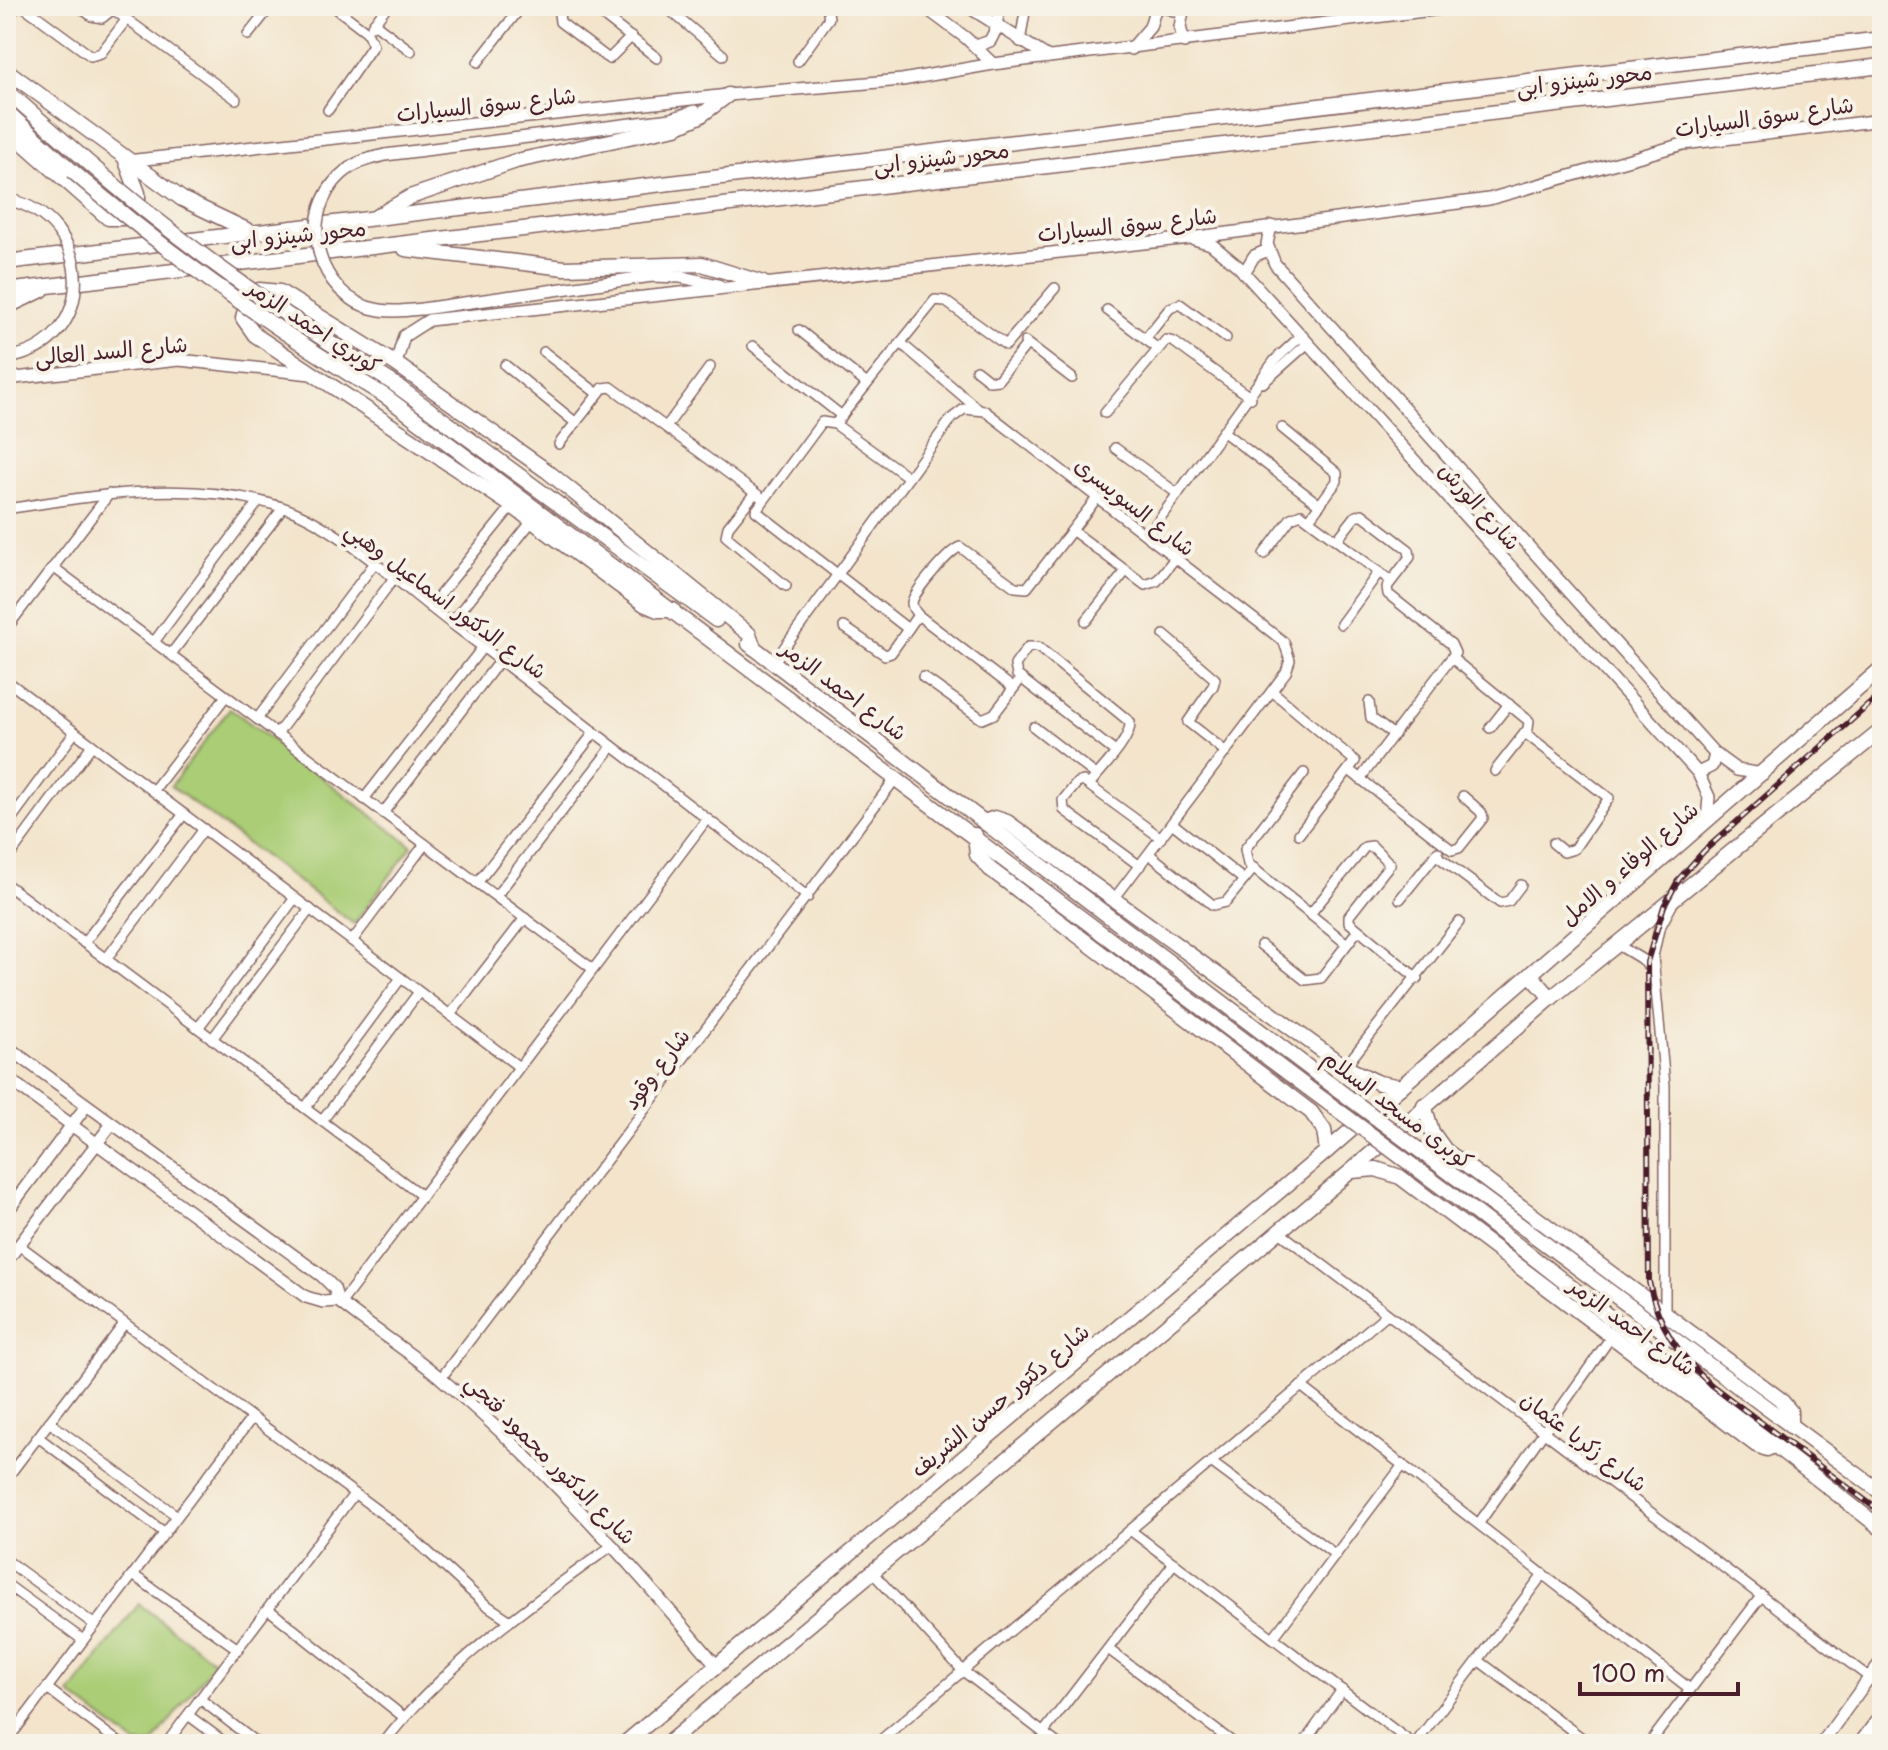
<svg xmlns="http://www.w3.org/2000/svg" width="1888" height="1750" font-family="'Playpen Sans','Playpen Sans Arabic',sans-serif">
	<rect width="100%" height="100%" fill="#f7f3e8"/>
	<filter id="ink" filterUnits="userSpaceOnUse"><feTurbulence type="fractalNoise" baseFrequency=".0125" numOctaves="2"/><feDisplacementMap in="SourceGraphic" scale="16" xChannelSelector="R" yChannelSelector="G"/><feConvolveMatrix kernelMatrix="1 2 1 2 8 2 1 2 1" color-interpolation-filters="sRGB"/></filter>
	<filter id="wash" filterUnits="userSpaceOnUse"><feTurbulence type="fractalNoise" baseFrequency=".006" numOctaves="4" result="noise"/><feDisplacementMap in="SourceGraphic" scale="32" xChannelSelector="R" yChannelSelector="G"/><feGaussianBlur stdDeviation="1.8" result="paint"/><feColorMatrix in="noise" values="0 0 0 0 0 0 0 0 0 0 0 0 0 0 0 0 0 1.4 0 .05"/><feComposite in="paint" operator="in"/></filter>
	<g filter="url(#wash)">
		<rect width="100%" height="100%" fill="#f3e4cb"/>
		<g fill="#aacd76" stroke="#7a7650" stroke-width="2">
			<path d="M230,708l182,138 -58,78 -183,-138z"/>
			<path d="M139,1604l76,58 -63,82h-16l-66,-50z"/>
		</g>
	</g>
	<g filter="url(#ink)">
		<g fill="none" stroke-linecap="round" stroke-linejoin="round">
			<g stroke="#856463" stroke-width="12">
				<g id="minor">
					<path d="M23,6l68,50 10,-3 25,-33"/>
					<path d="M78,6l14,10 10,2 15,-12"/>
					<path d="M563,6l-4,7 1,9 49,37 22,-22"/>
					<path d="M591,6l66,52"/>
					<path d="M665,6l58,49"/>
					<path d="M114,10l122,89"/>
					<path d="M6,20l11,-14"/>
					<path d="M374,23l37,28"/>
					<path d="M372,26l15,-20"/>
					<path d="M997,27l3,-21"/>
					<path d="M248,35l23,-29"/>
					<path d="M1020,42l6,-36"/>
					<path d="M798,61l31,-43 -2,-12"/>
					<path d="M478,62l44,-56"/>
					<path d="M328,110l45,-65 -6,-13 -34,-26"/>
					<path d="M1107,310l50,38"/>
					<path d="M799,330l68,54"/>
					<path d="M1145,339l25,-31 10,-4 46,34"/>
					<path d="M1025,342l47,36"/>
					<path d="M902,344l76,65"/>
					<path d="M753,346l89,70"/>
					<path d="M544,352l54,42"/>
					<path d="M505,365l71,58"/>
					<path d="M976,370l14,11 8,-1 29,-36"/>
					<path d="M1263,383l44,-39"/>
					<path d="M1105,413l61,-73 8,2 77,56"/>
					<path d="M835,424l100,-124 10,1 61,44 49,-57"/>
					<path d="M666,427l44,-60"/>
					<path d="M1282,428l55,45v8l-27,37"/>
					<path d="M1225,433l95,72"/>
					<path d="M559,444l44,-56 8,-1 151,111"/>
					<path d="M1115,448l63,46"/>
					<path d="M755,493l-27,34 -2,9 60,50"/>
					<path d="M6,509c94,-14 183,-31 276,-2 55,18 122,81 170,117 119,90 238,181 356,273"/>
					<path d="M1073,531l72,54 12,-4 18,-23"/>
					<path d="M1147,536l128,-176 26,-24"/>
					<path d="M1337,540l18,-23 7,-3 47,36 1,7 -23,30 1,7 63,50 4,9 -95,126"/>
					<path d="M1264,554l27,-36 10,-4 90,67"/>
					<path d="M53,567l540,402"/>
					<path d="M430,607l82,-101"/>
					<path d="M1086,621l39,-49"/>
					<path d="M451,623l81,-102"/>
					<path d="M1341,624l38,-52"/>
					<path d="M844,627l41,28 6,-2 27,-38"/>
					<path d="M6,629l103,-135"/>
					<path d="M908,629l-152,-118 66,-89 13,2 73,53"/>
					<path d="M1164,635l51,44 -2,7 -25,36 38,30"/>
					<path d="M154,642l105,-141"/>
					<path d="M171,654l112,-146"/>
					<path d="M1453,659l76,62 -1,8 -33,42"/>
					<path d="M773,663l179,-245 12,-9 21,2 299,231 6,18 -4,12 -172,227"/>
					<path d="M923,677l59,42 12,-5 23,-30"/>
					<path d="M6,680l513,387"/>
					<path d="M1013,688l-95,-73c-3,-4 -6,-6 -6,-12 1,-11 38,-53 48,-56l55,40 12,1 70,-90"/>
					<path d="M1272,691l83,70 -56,73"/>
					<path d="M1369,702l2,16 23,17"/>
					<path d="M257,719l117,-155"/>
					<path d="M1034,727l62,48"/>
					<path d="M1490,728l19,-24"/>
					<path d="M1525,733l84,65 -35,51 -10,3 -11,-9"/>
					<path d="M277,734l117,-156"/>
					<path d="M1349,770l103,80 7,-2 24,-30 -2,-6 -18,-16"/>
					<path d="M1304,773l-59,76 3,15 99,80"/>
					<path d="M1089,785c12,-16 42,-44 41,-63l-92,-75h-10l-13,18 2,10 97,76"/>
					<path d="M153,791l73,-95"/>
					<path d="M364,799l119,-152"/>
					<path d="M383,813l117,-153"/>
					<path d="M1172,823l72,57"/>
					<path d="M6,826l69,-94"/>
					<path d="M1149,854l64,51 13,-3 28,-34"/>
					<path d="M1436,855l64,48 9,-2 12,-16"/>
					<path d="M6,861l86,-116"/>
					<path d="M1140,866l-76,-56 -1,-10 14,-17 6,-2 78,57"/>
					<path d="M477,883l117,-150"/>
					<path d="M6,884l416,312"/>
					<path d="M496,896l116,-149"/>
					<path d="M1400,899l38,-47"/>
					<path d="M1310,914l55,-67 7,-1 18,18 -41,52v6l69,57"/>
					<path d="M352,941l73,-97"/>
					<path d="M84,943l100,-129"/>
					<path d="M1261,945l44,35 16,-2 37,-48"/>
					<path d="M1618,945l25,15 11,14"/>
					<path d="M106,959l98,-130"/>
					<path d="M450,1015l75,-97"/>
					<path d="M198,1028l97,-130"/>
					<path d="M212,1039l98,-130"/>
					<path d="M1345,1067l114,-145"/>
					<path d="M305,1108l96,-130"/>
					<path d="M322,1121l97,-129"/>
					<path d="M1278,1231l592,447"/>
					<path d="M19,1245l385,285 81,74 24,16"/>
					<path d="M341,1303l366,-484"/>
					<path d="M1665,1315v-229l-12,-129 6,-28 13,-24"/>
					<path d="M441,1378l455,-600"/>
					<path d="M1301,1386l389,303"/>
					<path d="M49,1422l128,94"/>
					<path d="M38,1437l127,96"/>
					<path d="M1211,1462l125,93"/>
					<path d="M6,1479l118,-155"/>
					<path d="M1479,1523l132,-186"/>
					<path d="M1130,1530l283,214"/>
					<path d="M6,1560l89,65"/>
					<path d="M872,1572l91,99 95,73"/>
					<path d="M133,1575l105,74"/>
					<path d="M6,1584l77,56"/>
					<path d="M268,1609l137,109"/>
					<path d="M1273,1638l130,-173"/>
					<path d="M1108,1649l127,95"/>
					<path d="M1478,1660l112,84"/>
					<path d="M47,1688l74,56"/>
					<path d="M200,1699l58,45"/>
					<path d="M188,1715l39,29"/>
					<path d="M1043,1733l131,-170"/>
					<path d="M6,1742l245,-323"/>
					<path d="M166,1744l188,-250"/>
					<path d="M383,1744c59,-78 151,-142 230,-199"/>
					<path d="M876,1744l511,-430"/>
					<path d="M1303,1744l39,-54"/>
					<path d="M1415,1744l128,-170"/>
					<path d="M1649,1744l113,-149"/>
				</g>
			</g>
			<g stroke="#856463" stroke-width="14">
				<g id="tertiary">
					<path d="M923,6l43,32 27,26"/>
					<path d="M967,6l81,51"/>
					<path d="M1160,6l14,4 10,-3"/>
					<path d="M1184,42l-4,-15 4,-21"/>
					<path d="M976,46l14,-5 7,-14"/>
					<path d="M1131,49l19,-22 6,-21"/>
					<path d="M385,155l286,-36 24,-8"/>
					<path d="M127,161l601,-66 174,-15 91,-16 472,-58"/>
					<path d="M1271,226l-4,18 8,20 440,490 22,16 26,4"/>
					<path d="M1194,239l17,5 28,23 459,506 11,24 -2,23"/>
					<path d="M1244,273l10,-17 14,-6"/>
					<path d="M422,309l230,-33 29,1 37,8"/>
					<path d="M396,364l8,-28 25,-16 761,-82 299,-39 194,-55 199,-24"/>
					<path d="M6,379l173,-19 132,14"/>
					<path d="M1698,773l14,-7 3,-12"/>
					<path d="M6,1046l316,230 12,12 4,13c34,28 73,51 106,80 101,86 188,184 273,285"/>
					<path d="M6,1077l300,220 17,5 15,-1"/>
					<path d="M6,1213l80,-107"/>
					<path d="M6,1262l105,-137"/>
					<path d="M1821,1744l61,-84"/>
					<path d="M1859,1744l23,-31"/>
				</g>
			</g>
			<g stroke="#856463" stroke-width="17">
				<g id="primary">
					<path d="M6,70l176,129 67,32"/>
					<path d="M6,90l77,68"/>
					<path d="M6,111l66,60"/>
					<path d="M6,128l102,90h16l14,-15v-10l-12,-32"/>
					<path d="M377,216l33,-19 106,-36 160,-34 24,-11 28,-21"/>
					<path d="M405,249l160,19 137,-4 61,19"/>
					<path d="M6,262l1876,-223"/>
					<path d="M6,291l1876,-225"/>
					<path d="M6,307l36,-17"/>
					<path d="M393,383l323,237"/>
					<path d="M385,396l923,692"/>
					<path d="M673,610h-15l-14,-6 -132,-98 -257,-171 -12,-17 5,-20 11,-8 21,2 116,72 151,107 202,163 5,14"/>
					<path d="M749,644l568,430"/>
					<path d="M984,822l11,-4 12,4 338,245 34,16 22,4"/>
					<path d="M975,835l2,20 13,14 321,243 13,18 3,21"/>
					<path d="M1531,975l20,23"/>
					<path d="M1424,1105l8,27 13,18 335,249 10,12v15"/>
					<path d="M1352,1171l24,-2 24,8 356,268 11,4 8,-4"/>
					<path d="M1478,1194l404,299"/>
					<path d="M1467,1206l415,323"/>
					<path d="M624,1744l703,-593 555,-483"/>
					<path d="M667,1744l684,-573 200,-173 331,-268"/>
				</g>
			</g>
			<use href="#minor" stroke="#fff" stroke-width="9"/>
			<use href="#tertiary" stroke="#fff" stroke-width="11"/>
			<use href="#primary" stroke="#fff" stroke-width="14"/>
			<g stroke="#4a1f2b" stroke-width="6">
				<path id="rail" d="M1882,693l-178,158 -25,28 -15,27 -17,56 2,320c9,44 29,72 62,103l171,128"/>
			</g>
			<use href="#rail" stroke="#f7f3e8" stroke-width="3" stroke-dasharray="9" stroke-linecap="butt"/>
			<g stroke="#856463" stroke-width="14" stroke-linecap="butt">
				<g id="tertiary-bridge">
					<path d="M385,155c-12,3 -24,5 -34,12 -53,35 -42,118 16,140 19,6 36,4 55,2"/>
					<path d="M6,199c91,19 94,146 0,159"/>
				</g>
			</g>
			<g stroke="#856463" stroke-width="17" stroke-linecap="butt">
				<g id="primary-bridge">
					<path d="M83,158c97,86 200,157 310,225"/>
					<path d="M72,171c98,85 202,158 313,225"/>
					<path d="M1317,1074l161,120"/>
					<path d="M1308,1088l159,118"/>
				</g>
			</g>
			<use href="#tertiary-bridge" stroke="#fff" stroke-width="11"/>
			<use href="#primary-bridge" stroke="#fff" stroke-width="14"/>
		</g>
	</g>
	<g text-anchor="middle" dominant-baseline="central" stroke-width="8" stroke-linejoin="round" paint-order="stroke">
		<g font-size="22" fill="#4a1f2b" stroke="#f7f3e8">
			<text transform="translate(1584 78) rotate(-7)">محور شينزو ابى</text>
			<text transform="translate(486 103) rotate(-6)">شارع سوق السيارات</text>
			<text transform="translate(1764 115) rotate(-8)">شارع سوق السيارات</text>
			<text transform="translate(941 156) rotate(-7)">محور شينزو ابى</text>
			<text transform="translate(1127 223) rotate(-6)">شارع سوق السيارات</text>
			<text transform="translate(298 233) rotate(-6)">محور شينزو ابى</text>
			<text transform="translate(315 325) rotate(33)">كوبري احمد الزمر</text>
			<text transform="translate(111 349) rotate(-5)">شارع السد العالى</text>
			<text transform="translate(1136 505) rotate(38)">شارع السويسرى</text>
			<text transform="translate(1481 505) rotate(48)">شارع الورش</text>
			<text transform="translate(447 599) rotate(37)">شارع الدكتور اسماعيل وهبي</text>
			<text transform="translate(845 689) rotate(37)">شارع احمد الزمر</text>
			<text transform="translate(1628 862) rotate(-41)">شارع الوفاء و الامل</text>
			<text transform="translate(655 1068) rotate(-53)">شارع وقود</text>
			<text transform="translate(1399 1108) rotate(37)">كوبرى مسجد السلام</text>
			<text transform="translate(1633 1325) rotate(36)">شارع احمد الزمر</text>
			<text transform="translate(999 1399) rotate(-40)">شارع دكتور حسن الشريف</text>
			<text transform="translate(1585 1440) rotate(37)">شارع زكريا عثمان</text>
			<text transform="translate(552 1458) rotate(45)">شارع الدكتور محمود فتحي</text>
		</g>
	</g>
	<rect width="1888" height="1750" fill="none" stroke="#f7f3e8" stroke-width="32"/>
	<path d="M1580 1682v12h158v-12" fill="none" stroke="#4a1f2b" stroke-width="4"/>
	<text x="1592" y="1682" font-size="24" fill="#4a1f2b" stroke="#f7f3e8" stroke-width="6" paint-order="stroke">100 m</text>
</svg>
